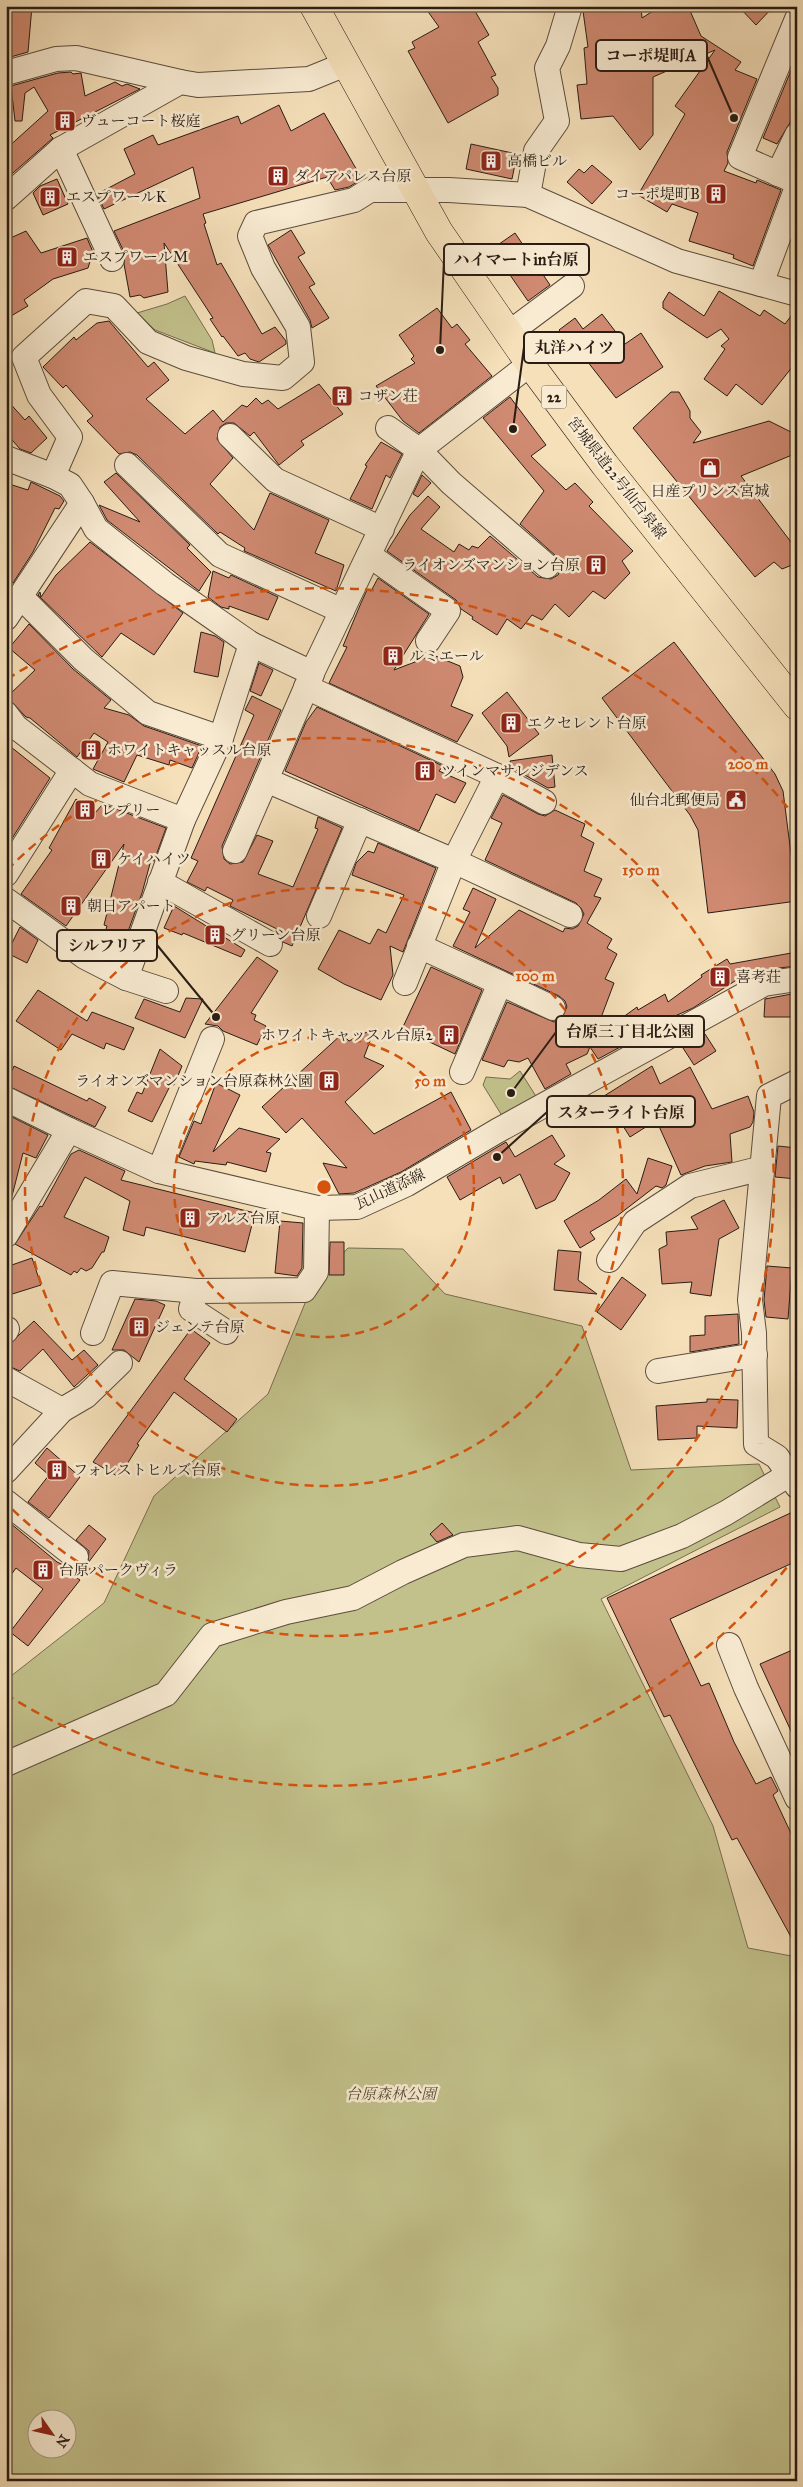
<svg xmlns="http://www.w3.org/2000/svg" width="803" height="2487" font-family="'IM FELL Great Primer','Noto Serif JP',serif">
	<rect width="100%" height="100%" fill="#f5e0ba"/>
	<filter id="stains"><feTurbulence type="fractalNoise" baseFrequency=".004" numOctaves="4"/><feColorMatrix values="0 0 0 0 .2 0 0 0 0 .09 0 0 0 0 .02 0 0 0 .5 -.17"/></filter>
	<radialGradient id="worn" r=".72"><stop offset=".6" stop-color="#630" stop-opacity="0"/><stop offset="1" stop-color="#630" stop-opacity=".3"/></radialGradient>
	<g fill="#c2c18b" stroke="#766e50" fill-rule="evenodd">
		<path d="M185,296l27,44 3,13 -60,-23 -18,-17 30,-9z"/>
		<path d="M520,1071l19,30 -35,18 -21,-34 3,-8 24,2z"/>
		<path d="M348,1248l55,1 42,45 137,32 49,144 128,-6 21,43 -179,92 112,227 35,122 49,9v524h-791v-801l98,-77 50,-107 114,-102 44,-108zM38,2420h30v30h-30z"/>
	</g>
	<g fill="#d08a72" stroke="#291c14">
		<path d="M6,6h26l-4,46 -21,6z"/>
		<path d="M424,6h48l17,29 -11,7 18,33 -5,2 7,11v7l-50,28 -40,-72 7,-3 -3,-6 27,-15z"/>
		<path d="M641,6l1,12 19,-12h27l13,30 40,26 -6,8 22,9 -30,73 1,11 -4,8 32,12 1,-3 24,10 -28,76 -20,-8 1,-3 -45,-14 9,-28 -26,-9 -5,8 -29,-17 47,-81 -10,-8 40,-56 -62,27v58l-13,15 -27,-34 -32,3 -4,-34 10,-1 -3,-36 4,-1 -5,-36 22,-4 1,4z"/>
		<path d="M738,6h36l-18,19z"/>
		<path d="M797,56v55l-20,33 -14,-6z"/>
		<path d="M71,72l2,2 8,-1 4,23 30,-14 7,4 5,-2 13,5 -90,46 3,3 -47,41v-30l42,-38 -14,-24 -9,6 -3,28h-7l-4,-35 47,-13z"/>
		<path d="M279,105l12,26 33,-18 38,66 -13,8 -14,3 -8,-13 -124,37 3,9 -2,1 13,41 4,-2 41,71 13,-7 11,14v3l-27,18 -9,-3 -5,-6 -7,3 -15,-20 -1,1 -12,-18 3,-1 -49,-75 4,49 -24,6 -4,-3 -10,2 -6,-33 1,-10 -11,-23 86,-33 -7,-31 -89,42 -7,-15 38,-20 -11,-25 29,-14 5,10 80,-29 3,8z"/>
		<path d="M471,144l46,10 -5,25 -46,-10z"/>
		<path d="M592,165l20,17 -20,22 -25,-22 12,-13 5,4z"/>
		<path d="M57,179l11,25 -25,11 -10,-22 7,-7z"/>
		<path d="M291,230l14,23 -7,4 17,27 -6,3 20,31 -17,10 -2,-8 -42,-75z"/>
		<path d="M26,231l15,22 46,-15 6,14 -5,16 -35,11 -29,21 4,6 -22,13v-79z"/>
		<path d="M515,233l35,52 -22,16 -36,-52z"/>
		<path d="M719,291l41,25 4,-6 21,14 12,-16v53l-35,44 -26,-21 -9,12 -23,-17 21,-30 -4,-3 8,-7 -8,-10 -14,9 -44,-30v-6l6,-10 35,24z"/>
		<path d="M437,308l15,20 5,-4 13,16 -5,4 27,32 -73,57 -16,-12 -27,-35 39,-23 -4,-4 3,-3 -15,-21z"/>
		<path d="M602,314l23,30 16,-11 22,34 -47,31 -36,-46 -3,2 -18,-24 16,-12 8,11z"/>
		<path d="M109,321l39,46 6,-5 15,18 -23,19 39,35 28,-24 10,12 19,-17 5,2 9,-9 6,6 6,-4 10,9 41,-25 24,30 -42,27 3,4 -25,20 -25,-33 -4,4 -16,-13h-8l-6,4 -3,12 16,19 -23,26 44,46 16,-37 59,27 -14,33 29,12 -8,26 -92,-40 1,-3 -25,-16 -2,2 -81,-79 -7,-3 -11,2 -32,-33 6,-5 -27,-31 -3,3 -20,-21 31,-30 2,3 21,-17z"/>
		<path d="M671,392h8l11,19v7l11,14 -8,11 76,-22 28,14v18l-56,23 56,74v13l-15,6 -8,-7 -19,15 -122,-149z"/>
		<path d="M510,397l36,48 -15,11 35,34 9,-7 18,19 -4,4 44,45 -11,10 8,12 -25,26 -12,-8 -24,26 -14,-13 -13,16 -10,-5 -11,14 -14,-10 -10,16 -25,-16 1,-2 -12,-8 -5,-9 -69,-49 23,-36 18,-19 12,11 -19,22 33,23 5,-8 10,6 3,-4 6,2 12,-12 48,41 13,2 7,-4 3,-7 -5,-12 -36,-32 24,-33 -61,-73z"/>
		<path d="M6,399l19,21 4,-4 18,22 -16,15 -11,-4 -14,-16z"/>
		<path d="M381,442l21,12 -12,24 -4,-3 -14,34 -22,-10 17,-33 -2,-1z"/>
		<path d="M116,473l74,72 -3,3 24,24 -12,19 -92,-71 -8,-15 41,17 -36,-40z"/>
		<path d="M422,475l9,8 -13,14 -5,-3z"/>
		<path d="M31,482l29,14 4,5 -5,8 -4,-1 -22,44 -20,31 -7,-4v-96l22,7z"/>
		<path d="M90,542l93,71 -29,42 -33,-22 -19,24 -64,-62 2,-3 1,5 15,-22z"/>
		<path d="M213,571l16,7 2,-3 47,22 -10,23 -39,-14v3l-8,-2 -13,-10z"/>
		<path d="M378,578l51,36 -35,56 39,-15 27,11 3,11 -12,29 22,9 -16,27 -128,-59 18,-36 -4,-1 18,-43 6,-13 4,1z"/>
		<path d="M29,624l44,45 38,31 -7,8 25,7 15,11 58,20 -10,22 -22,-8 -1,5 -32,-10 -13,27 -31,-13 15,-27 -14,-9 -17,24 -47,-39 -4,-1 -19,-20 28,-27 -26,-22z"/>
		<path d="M201,632l14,4 9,6 -6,35 -24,-5z"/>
		<path d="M674,642l101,132 8,17 14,110 -89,12 -10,-83 -8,-15 -88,-117z"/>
		<path d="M259,663l14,7 -12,26 -11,-5z"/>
		<path d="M507,692l32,42 -30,23 -2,-11 -25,-33z"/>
		<path d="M252,696l29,14 -59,136 2,13 6,5 13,-2 14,-27 16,6 -15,33 35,13 25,-58 -3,-1 3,-11 24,11 -50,118 -9,-4 -7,-11 1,-2 -47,-23 3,-6 -26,-13 -2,4 -18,-9 11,-21 -7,-3 63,-143 -9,-5z"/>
		<path d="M317,707l126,59 -4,5 27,12 -11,20 -19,-9 -17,37 -134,-60 21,-49z"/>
		<path d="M6,743l44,35 -44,70z"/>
		<path d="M552,755l3,32 -7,1 -36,-20 -2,-7z"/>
		<path d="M503,795l35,19 7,2 10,-6 30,14 -4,12 13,7 -10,28 18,8 -8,17 7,2 -14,25 25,16 -5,9 10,6 -12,25 9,4 -21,56 44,-32 1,3 27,-16 3,8 34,-25 -1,-2 26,-16 3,5 67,-12v14l-35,4 -10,5v-5l-59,38 -45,20 2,3 -52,28 -8,-12 -3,7 -21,10 5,10 -26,15 -17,-31 -9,4 -11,-2 -4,7 -22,-7 25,-58 47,20 7,-3 6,-12 -2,-6 -6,-5 -106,-50 17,-34 -7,-3 10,-21 23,11 -21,49 44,-38 44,22 2,-4 7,1 6,-3 6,-12 -3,-6 -5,-5 -91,-43 17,-37 -11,-5z"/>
		<path d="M76,799l18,15 9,-10 63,24 -12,33 -3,-1 -9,33 -24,66 -18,-11 7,-22 -3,-1 20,-81 -58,82 -45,-32 31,-44 -3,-2z"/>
		<path d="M378,843l58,25 -33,84 -13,-6 3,29 -12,25 -37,-16 -26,-15 21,-39 31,14 8,-15 8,4 18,-38 -52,-20 4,-12 12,-12 6,2z"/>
		<path d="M174,906l71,44 -4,7 -58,-24 -1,2 -18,-7z"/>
		<path d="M20,927l18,13 -11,23 -20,-10z"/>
		<path d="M257,957l21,14 -27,42 5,2 -2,5 12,6 -9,19 -34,-14 -5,-5 -13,-2z"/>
		<path d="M431,967l51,23 -27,64 -53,-25z"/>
		<path d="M38,990l49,31 5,-9 42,16 -10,22 -18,-7 -2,6 -32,-15 -11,16 -45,-29z"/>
		<path d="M797,993v24h-33l1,-18z"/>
		<path d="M186,998l17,1 -18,39 -50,-20 9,-19 36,13z"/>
		<path d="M375,1028l-11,29 20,9 -39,36 29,32 77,-42 20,38 -70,42 -47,21 -15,1 -16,-31 24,5 -45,-50 -16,15 -24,-26 80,-73 7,7z"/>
		<path d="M705,1034l11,17 -22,14 -11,-17z"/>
		<path d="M160,1049l22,17 -8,19 -3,-1 -19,38 -24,-11 9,-19 5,2z"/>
		<path d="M14,1066l73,35 2,-3 17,9 -11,20 -89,-42z"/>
		<path d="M652,1066l8,18 30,-17 22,42 36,-13 6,16 -1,10 -3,5 -20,7 2,28 -27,4 -24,9 -23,-51 2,-6 -30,19 -26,-41z"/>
		<path d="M216,1083l24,12 -27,57 26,-24 41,11 -14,13 5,1 -5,19 -39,-10 -1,3 -31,-4 -1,3 -15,-7 15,-36 7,3z"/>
		<path d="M10,1116l38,19 -12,23 -13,-5 -11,43h-6v-73z"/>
		<path d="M552,1135l13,21 -11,8 16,9 -15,27 -19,9 -16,-35 -17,10 -3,-7 -40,23 -13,-23 59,-35 9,15z"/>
		<path d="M778,1146l19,2v31l-22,-2z"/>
		<path d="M79,1150l46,21 -4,9 134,33 -10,39 -99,-25 -2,9 -21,-6 7,-29 -45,-24 -21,40 45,20 -5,15h-2l-10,16 -6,3 -5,-3 -4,5 -3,-2 -3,4 -56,-31 25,-38 2,1 29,-53z"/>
		<path d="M648,1158l24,8 -6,19 -4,3 -6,-2 -39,30 -27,16 5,7 -15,9 -16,-27 35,-21 27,-21 11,15z"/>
		<path d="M724,1200l15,28 -20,11 -8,57 -21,-3 2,-11 -30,2 -3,-35 8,-4 -1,-13 32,-3 -7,-12z"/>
		<path d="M280,1221l23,2 -1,45 -5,8 -22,-3z"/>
		<path d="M330,1242h14v33h-15z"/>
		<path d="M558,1250l23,2 -3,28 19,14 -43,-4z"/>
		<path d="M32,1258l9,27 -35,11v-29z"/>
		<path d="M767,1266l25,2 -4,51 -22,-2 -2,-17z"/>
		<path d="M622,1277l24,18 -25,35 -24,-18z"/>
		<path d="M135,1299l21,2 9,4 -26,57 -15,-12h-12z"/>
		<path d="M738,1314l1,30 -49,8v-16l15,-1v-19z"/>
		<path d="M34,1321l38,39 12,-10 14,15 -24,22 -31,-38 -23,22 -14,-6v-18z"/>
		<path d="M191,1329l19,14 -26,36 53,40 -10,13 -53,-40 -37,52 2,1 -20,32 -26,-15z"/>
		<path d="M707,1399l31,1 -1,28 -40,-2v12l-39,2 -2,-34 51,-4z"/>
		<path d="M47,1448l33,29 -31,41 -21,-16 21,-27 -14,-12z"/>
		<path d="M797,1510v51l-127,58 31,67 8,-3 25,59 22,42 15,-7 7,14 -5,4 24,51v102l-60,-110 -5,2 -62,-125 -6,2 -57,-119z"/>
		<path d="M10,1523l47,39 17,8 11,-3 -8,11 3,2 -52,66 -18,-14 33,-43 -27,-21 -10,14v-54z"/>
		<path d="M442,1523l11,12 -16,7 -7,-8z"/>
		<path d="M89,1525l17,14 -18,24 1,-12 -13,-11z"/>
		<path d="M797,1648v96l-37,-80z"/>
	</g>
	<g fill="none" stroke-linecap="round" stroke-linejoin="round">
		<g stroke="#5c4d3e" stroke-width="26">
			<g id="minor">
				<path d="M797,19l-57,138 57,25"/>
				<path d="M6,73l50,-14 20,-1 104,24"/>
				<path d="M61,149l51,110"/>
				<path d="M778,174l19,-39"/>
				<path d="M528,195l8,-44 21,-30 -10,-53 11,-22 12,-40"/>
				<path d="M6,198l55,-49 119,-67 18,3 111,-6 37,-15"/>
				<path d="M761,284l36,-97"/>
				<path d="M509,333l63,-47"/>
				<path d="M388,428l31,22 32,33 96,83"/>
				<path d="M230,436l45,44 107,49"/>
				<path d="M6,458l47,18 17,9 12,18 14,26 69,55 86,60 61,29 107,-223 111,-86"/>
				<path d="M127,465l93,90 122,56"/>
				<path d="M53,476l17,-39 -31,-42 -15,-38 62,-56 28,5 34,36 38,16 57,16 40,4 19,-16 -4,-35 -35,-59 -13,-32 6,-13 98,-23 16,-10h79l79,5 149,66 120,33"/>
				<path d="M369,555l79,56 -20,30"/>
				<path d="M22,598l61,61 65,54 73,25"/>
				<path d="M6,618l76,-115"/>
				<path d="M306,687l191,89 47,26"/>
				<path d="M6,714l10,13 74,57 93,36"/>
				<path d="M266,780l188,81 116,54"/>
				<path d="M235,851l77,-177"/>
				<path d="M6,874l66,-104"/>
				<path d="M160,882l110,62"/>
				<path d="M6,900l79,57 41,21 40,13"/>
				<path d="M319,916l41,-96"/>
				<path d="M419,946l81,37 -38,89"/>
				<path d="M126,978l57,-158 38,-82 30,-94"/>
				<path d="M405,983l49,-122 43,-85"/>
				<path d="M500,983l53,25"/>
				<path d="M797,1082l-28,14 -19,204 4,33 2,111 21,13 20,29"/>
				<path d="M6,1099l63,31"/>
				<path d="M159,1171l53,-132"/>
				<path d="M6,1235l63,-105 90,41 158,37 40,-1 50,-23 90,-53 267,-147 33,-5"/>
				<path d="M609,1260l26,-38 55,-36 73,-18"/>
				<path d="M6,1331l1,-2"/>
				<path d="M226,1332l-35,-23 5,-18 108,-1 12,-18 1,-64"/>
				<path d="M93,1333l19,-50 84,8"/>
				<path d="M658,1371l97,-16"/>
				<path d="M6,1379l56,31"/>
				<path d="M6,1471l56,-61 24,-14 34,-33"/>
				<path d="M6,1502l70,55"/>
				<path d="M729,1645l17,43 51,110"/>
				<path d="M6,1764l160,-70 46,-59 74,-23 67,-14 50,-26 61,-27 54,-7 61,17 42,4 61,-23 44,-23 64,-39"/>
			</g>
		</g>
		<g stroke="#291c14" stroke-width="29">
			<path id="major" d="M314,6l125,226 91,132 75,101 192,241"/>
		</g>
		<use href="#minor" stroke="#f8ebd2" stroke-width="24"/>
		<use href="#major" stroke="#f5e0ba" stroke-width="28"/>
	</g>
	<g fill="none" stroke="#d5530d" stroke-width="2.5" stroke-dasharray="9 6">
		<circle cx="324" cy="1187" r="150"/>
		<circle cx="324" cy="1187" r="299"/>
		<path d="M7 870A449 449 0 1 1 7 1504"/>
		<path d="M796 1556A599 599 0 0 1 7 1695M7 679A599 599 0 0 1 796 818"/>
	</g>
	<defs>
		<g id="building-square" transform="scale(1.125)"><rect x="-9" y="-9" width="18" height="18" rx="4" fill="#8f2418" stroke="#f8ebd2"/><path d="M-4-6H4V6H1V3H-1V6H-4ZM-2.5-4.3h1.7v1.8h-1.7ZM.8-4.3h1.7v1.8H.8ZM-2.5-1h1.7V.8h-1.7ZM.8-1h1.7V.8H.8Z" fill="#fff"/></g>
		<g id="shop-square" transform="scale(1.125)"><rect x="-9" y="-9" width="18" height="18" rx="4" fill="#8f2418" stroke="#f8ebd2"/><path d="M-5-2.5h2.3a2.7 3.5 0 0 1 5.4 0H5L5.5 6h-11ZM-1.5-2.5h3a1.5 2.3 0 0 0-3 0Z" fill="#fff"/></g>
		<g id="civic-square" transform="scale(1.125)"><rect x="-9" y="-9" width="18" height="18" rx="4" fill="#8f2418" stroke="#f8ebd2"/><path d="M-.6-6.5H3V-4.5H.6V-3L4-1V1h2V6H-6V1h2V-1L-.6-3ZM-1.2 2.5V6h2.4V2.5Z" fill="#fff"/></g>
	</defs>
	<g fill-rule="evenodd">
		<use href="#building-square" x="65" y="121"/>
		<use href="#building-square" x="491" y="161"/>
		<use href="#building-square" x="278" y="176"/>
		<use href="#building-square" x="716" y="194"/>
		<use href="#building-square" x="50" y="197"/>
		<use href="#building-square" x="67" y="257"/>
		<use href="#building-square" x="342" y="396"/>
		<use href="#shop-square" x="710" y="468"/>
		<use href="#building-square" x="596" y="565"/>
		<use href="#building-square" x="393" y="656"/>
		<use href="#building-square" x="511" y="723"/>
		<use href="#building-square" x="91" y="750"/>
		<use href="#building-square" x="425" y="771"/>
		<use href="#civic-square" x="736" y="800"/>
		<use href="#building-square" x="85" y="810"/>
		<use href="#building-square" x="101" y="859"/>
		<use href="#building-square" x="71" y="906"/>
		<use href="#building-square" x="215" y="935"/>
		<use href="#building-square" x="720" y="977"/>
		<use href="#building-square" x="449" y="1035"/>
		<use href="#building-square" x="329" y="1081"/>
		<use href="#building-square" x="190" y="1218"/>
		<use href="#building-square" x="139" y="1327"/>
		<use href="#building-square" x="57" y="1470"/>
		<use href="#building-square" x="43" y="1570"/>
	</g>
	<g text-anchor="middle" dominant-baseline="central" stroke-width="5" stroke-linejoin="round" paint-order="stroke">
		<rect fill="#f8ebd2" stroke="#675a4d" stroke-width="1" x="541.5" y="385.5" width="25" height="23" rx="4"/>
		<g font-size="14" font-weight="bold" fill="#291c14">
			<text x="554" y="397">22</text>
		</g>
		<g font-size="15" fill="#291c14" stroke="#f8ebd2" text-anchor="start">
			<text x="81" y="121">ヴューコート桜庭</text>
			<text x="507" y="161">高橋ビル</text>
			<text x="294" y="176">ダイアパレス台原</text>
			<text x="700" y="194" text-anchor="end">コーポ堤町B</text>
			<text x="66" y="197">エスプワールK</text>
			<text x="83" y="257">エスプワールM</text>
			<text x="358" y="396">コザン荘</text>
			<text x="710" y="491" text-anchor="middle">日産プリンス宮城</text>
			<text x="580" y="565" text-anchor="end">ライオンズマンション台原</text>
			<text x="409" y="656">ルミエール</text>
			<text x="527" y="723">エクセレント台原</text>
			<text x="107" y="750">ホワイトキャッスル台原</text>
			<text x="441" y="771">ツインマサレジデンス</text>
			<text x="720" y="800" text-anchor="end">仙台北郵便局</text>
			<text x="101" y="810">レプリー</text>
			<text x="117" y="859">ケイハイツ</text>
			<text x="87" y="906">朝日アパート</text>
			<text x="231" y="935">グリーン台原</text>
			<text x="736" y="977">喜考荘</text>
			<text x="433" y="1035" text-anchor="end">ホワイトキャッスル台原2</text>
			<text x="313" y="1081" text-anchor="end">ライオンズマンション台原森林公園</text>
			<text x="206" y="1218">アルス台原</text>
			<text x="155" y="1327">ジェンテ台原</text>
			<text x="73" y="1470">フォレストヒルズ台原</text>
			<text x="59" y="1570">台原パークヴィラ</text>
		</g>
		<g font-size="15" fill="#291c14" stroke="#f8ebd2">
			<text transform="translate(617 478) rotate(52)">宮城県道22号仙台泉線</text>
			<text transform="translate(390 1189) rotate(-25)">瓦山道添線</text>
		</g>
		<g font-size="15" font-style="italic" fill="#574e38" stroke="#f8ebd2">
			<text x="391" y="2094">台原森林公園</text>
		</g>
	</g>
	<circle cx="324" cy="1187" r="8" fill="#d5530d" stroke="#f8ebd2" stroke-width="2.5"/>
	<g font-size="15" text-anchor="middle" font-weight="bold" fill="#d5530d" stroke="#f8ebd2" stroke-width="5" stroke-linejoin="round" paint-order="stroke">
		<text x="748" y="769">200 m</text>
		<text x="641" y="875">150 m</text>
		<text x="535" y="981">100 m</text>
		<text x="430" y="1086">50 m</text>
	</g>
	<path fill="none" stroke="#291c14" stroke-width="2" d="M734 118L707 56M440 350L444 259M513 429L524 347M216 1017L157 945M511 1093L556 1032M497 1157L547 1112"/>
	<g fill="#291c14" stroke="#f8ebd2" stroke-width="2">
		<circle cx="734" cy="118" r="5"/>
		<circle cx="440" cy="350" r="5"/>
		<circle cx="513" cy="429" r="5"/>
		<circle cx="216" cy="1017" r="5"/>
		<circle cx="511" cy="1093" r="5"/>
		<circle cx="497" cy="1157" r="5"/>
	</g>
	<g fill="#f8ebd2" stroke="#291c14" stroke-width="2">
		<rect x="596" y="40" width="111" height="31" rx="5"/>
		<rect x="444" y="244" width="145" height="31" rx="5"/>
		<rect x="524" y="332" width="100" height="31" rx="5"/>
		<rect x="57" y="930" width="100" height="31" rx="5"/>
		<rect x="556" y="1016" width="148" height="31" rx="5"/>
		<rect x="547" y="1096" width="148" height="31" rx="5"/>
	</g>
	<g font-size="16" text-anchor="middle" font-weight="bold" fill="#291c14">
		<text x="651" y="61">コーポ堤町A</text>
		<text x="516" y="265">ハイマートin台原</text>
		<text x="574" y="353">丸洋ハイツ</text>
		<text x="107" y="951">シルフリア</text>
		<text x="630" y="1037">台原三丁目北公園</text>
		<text x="621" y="1118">スターライト台原</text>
	</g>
	<rect width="803" height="2487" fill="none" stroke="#f5e0ba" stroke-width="25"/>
	<rect x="8" y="8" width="788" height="2472" fill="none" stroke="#291c14" stroke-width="2.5"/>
	<rect x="12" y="12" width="778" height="2462" fill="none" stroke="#291c14"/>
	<g transform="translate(52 2434) rotate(124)"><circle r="24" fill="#f8ebd2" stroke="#a59886"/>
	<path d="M0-4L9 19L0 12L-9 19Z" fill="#8f2418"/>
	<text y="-8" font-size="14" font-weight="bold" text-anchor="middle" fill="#291c14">N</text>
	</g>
	<rect width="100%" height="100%" filter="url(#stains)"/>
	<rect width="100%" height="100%" fill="url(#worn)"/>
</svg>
